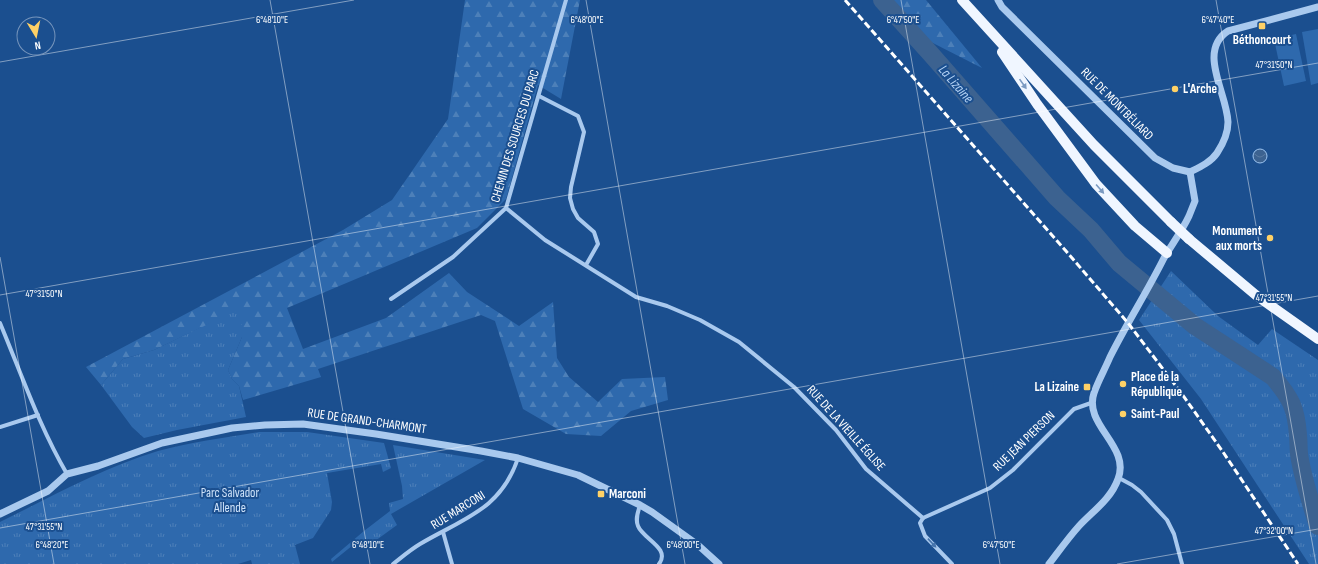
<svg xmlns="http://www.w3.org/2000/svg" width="1318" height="564" font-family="'Sofia Sans Condensed',sans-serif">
	<defs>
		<pattern id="grass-tufts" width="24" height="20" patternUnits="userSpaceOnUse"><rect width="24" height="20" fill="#2e69ad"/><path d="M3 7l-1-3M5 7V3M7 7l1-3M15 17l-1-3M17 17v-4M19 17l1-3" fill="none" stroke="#4d80b9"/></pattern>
		<pattern id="forest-firs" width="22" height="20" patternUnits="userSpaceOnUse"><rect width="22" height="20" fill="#2e69ad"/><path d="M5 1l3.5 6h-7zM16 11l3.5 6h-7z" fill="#4d80b9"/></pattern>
		<pattern id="water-waves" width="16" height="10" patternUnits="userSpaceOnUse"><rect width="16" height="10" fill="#3c6290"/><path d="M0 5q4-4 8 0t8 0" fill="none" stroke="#597aa1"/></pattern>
	</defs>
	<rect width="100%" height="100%" fill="#1b4f8f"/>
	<g fill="url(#grass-tufts)">
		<path d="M1171,271l47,45 40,29 14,-16 46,31v204h-9l-108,-165 -62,-79z"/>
		<path d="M242,307v30l-14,33 4,9 7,7 7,31 -69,13 -33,8 -12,-11 -31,-42 22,-26 31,-9z"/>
		<path d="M259,432h48l77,11 7,25 -8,4 -2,-8 -54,9 5,29 -1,8 -18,28 -18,7 5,19h-48l-1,-4 -13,4h-238v-42c51,-25 102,-54 158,-71 33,-9 67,-13 101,-19z"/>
		<path d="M393,445l92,15 -94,54 6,11 -33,24 -6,-8 -26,21 -1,-3 33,-28 26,-20 -1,-8 14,-4 -1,-13z"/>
	</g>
	<g fill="url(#forest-firs)">
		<path d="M465,0h115l-19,99 -23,-14 -32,114 -29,29 -190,80 16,41 83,-31 63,-45 18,19 52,34 34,-24 4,56 12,19 29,25 24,-23 43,-2 3,23 -37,11 -30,25 -35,-2 -43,-25 -28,-88 -14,-6 -163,54 3,8 -78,23 -4,-14 -7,-7 -4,-9 14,-33v-29l-88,42 -31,9 -22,26 -15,-18 257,-137 49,-30 56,-81z"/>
		<path d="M892,0h34l56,68 -55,-28z"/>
	</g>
	<g fill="#2e69ad">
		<path d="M1318,29v54l-7,2 -9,-53z"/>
		<path d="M1296,34l10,47 -22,5 -10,-47z"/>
	</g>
	<circle fill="url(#water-waves)" stroke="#9cc4f0" cx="1260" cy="156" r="7"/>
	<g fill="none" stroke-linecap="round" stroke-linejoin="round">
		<path stroke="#3c6290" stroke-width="18" d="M882,0l48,53 127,145 34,32 28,33 76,63 78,51c18,21 23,31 25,58 1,9 0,17 2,25 4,22 11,44 18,66"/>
		<g stroke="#a9c9ee" stroke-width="4">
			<path d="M539,96l39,20 6,16 -13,55 -1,11 3,11 5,9 16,14 4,12 -12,21"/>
			<path d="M506,208l39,32 91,57 31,9 33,14 39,22 55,45 42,43 30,39 57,49"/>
			<path d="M391,299l62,-42 53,-49 60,-208"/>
			<path d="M0,323c21,50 39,103 67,151"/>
			<path d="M0,427l38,-12"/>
			<path d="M1119,478l13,7 9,7 26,28 7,14 8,30"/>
			<path d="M640,505c-2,7 -5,14 -2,21 5,13 33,22 21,38"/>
			<path d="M923,518l67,-30 23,-18 61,-61 17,-6"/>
			<path d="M923,518l-3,5 5,13 27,28"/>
			<path d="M443,532l9,32"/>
			<path d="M393,564c9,-7 17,-14 27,-20 42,-25 81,-34 98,-86"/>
		</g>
		<g stroke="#a9c9ee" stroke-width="7">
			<path d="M998,0l4,7 153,151 18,10 17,4"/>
			<path d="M1190,172c10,-5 21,-10 27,-19 6,-9 11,-21 11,-31 -1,-29 -31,-71 0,-91l90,-24"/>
			<path d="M0,514l48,-23 19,-17 31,-8 64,-23 70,-15 33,-3 38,-1 73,10 105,17 37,7 60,17 62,30 12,7 46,33 21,19"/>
			<path d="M1049,564c10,-13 20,-27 30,-38 14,-15 32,-27 39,-47 13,-33 -35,-54 -24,-86 4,-12 11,-24 16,-36 17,-34 37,-65 54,-99 8,-14 18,-27 25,-42l6,-15 -5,-29"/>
		</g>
		<g stroke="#f0f6ff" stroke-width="10">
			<path d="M962,0l132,145 77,77"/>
			<path d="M1002,52l35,52 59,80 39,42 32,27"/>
			<path d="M1189,239l68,57 61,43"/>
		</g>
		<path stroke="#fff" stroke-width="3" stroke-dasharray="7 3" stroke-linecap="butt" d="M845,0l221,251 62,72 54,71 41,58 75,112"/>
		<path stroke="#f0f6ff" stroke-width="10" d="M1171,222l18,17"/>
	</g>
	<defs><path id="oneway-solid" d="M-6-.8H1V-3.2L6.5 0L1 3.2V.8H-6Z"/></defs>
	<g fill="#7b9ac1">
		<use href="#oneway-solid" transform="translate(1023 84) rotate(55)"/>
		<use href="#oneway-solid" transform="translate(1100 189) rotate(49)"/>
	</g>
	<use fill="#4674ac" href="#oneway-solid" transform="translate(932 543) rotate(47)"/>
	<path fill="none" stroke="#fff" stroke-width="1" stroke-opacity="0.45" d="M270,0l100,564M586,0l99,564M901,0l99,564M1216,0l100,564M0,62l354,-62M0,257l54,307M0,295l1318,-232M0,528l1318,-232M1117,564l201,-35"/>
	<g fill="#ffd166" stroke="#1b4f8f" stroke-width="1.5">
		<rect x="1258" y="22" width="8" height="8" rx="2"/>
		<circle cx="1175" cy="89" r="4"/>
		<circle cx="1270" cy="238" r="4"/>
		<circle cx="1123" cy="384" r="4"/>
		<rect x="1083" y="383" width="8" height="8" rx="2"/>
		<circle cx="1123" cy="414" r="4"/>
		<rect x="597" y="490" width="8" height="8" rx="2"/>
	</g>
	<g text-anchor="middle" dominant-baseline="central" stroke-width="4" stroke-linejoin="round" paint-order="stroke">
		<g font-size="13" font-weight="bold" fill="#fff" stroke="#1b4f8f" text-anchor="start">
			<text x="1262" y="40" text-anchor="middle">Béthoncourt</text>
			<text x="1183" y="89">L'Arche</text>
			<text x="1262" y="231" text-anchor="end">Monument<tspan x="1262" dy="15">aux morts</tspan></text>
			<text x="1131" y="377">Place de la<tspan x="1131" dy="15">République</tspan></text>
			<text x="1079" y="387" text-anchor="end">La Lizaine</text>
			<text x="1131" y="414">Saint-Paul</text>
			<text x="609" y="494">Marconi</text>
		</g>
		<g font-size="13" fill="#fff" stroke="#1b4f8f">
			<text transform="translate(1117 104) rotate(45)">RUE DE MONTBÉLIARD</text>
			<text transform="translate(515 136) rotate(-73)">CHEMIN DES SOURCES DU PARC</text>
			<text transform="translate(367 421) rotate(8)">RUE DE GRAND-CHARMONT</text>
			<text transform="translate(846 428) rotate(48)">RUE DE LA VIEILLE ÉGLISE</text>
			<text transform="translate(1024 441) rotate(-44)">RUE JEAN PIERSON</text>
			<text transform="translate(458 510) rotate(-32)">RUE MARCONI</text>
		</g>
		<g font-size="13" fill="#cfe3fa" stroke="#1b4f8f">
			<text x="230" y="493">Parc Salvador<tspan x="230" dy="15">Allende</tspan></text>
		</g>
		<g font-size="14" font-style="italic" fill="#b5d3f5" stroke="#1b4f8f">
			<text transform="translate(956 84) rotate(49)">La Lizaine</text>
		</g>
	</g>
	<g font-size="10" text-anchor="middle" fill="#fff" stroke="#1b4f8f" stroke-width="4" stroke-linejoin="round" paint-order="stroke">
		<text x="272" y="23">6°48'10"E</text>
		<text x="587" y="23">6°48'00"E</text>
		<text x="903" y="23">6°47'50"E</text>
		<text x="1218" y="23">6°47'40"E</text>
		<text x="1274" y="68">47°31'50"N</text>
		<text x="44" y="297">47°31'50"N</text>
		<text x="1274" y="301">47°31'55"N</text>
		<text x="44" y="530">47°31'55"N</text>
		<text x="1274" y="534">47°32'00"N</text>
		<text x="52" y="548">6°48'20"E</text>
		<text x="368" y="548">6°48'10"E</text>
		<text x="683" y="548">6°48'00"E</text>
		<text x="999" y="548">6°47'50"E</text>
	</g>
	<g transform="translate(36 36) rotate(170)"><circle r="19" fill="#1b4f8f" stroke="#7695bc"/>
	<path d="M0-3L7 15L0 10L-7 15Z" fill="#ffd166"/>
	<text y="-6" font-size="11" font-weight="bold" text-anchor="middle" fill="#ffffff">N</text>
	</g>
</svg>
